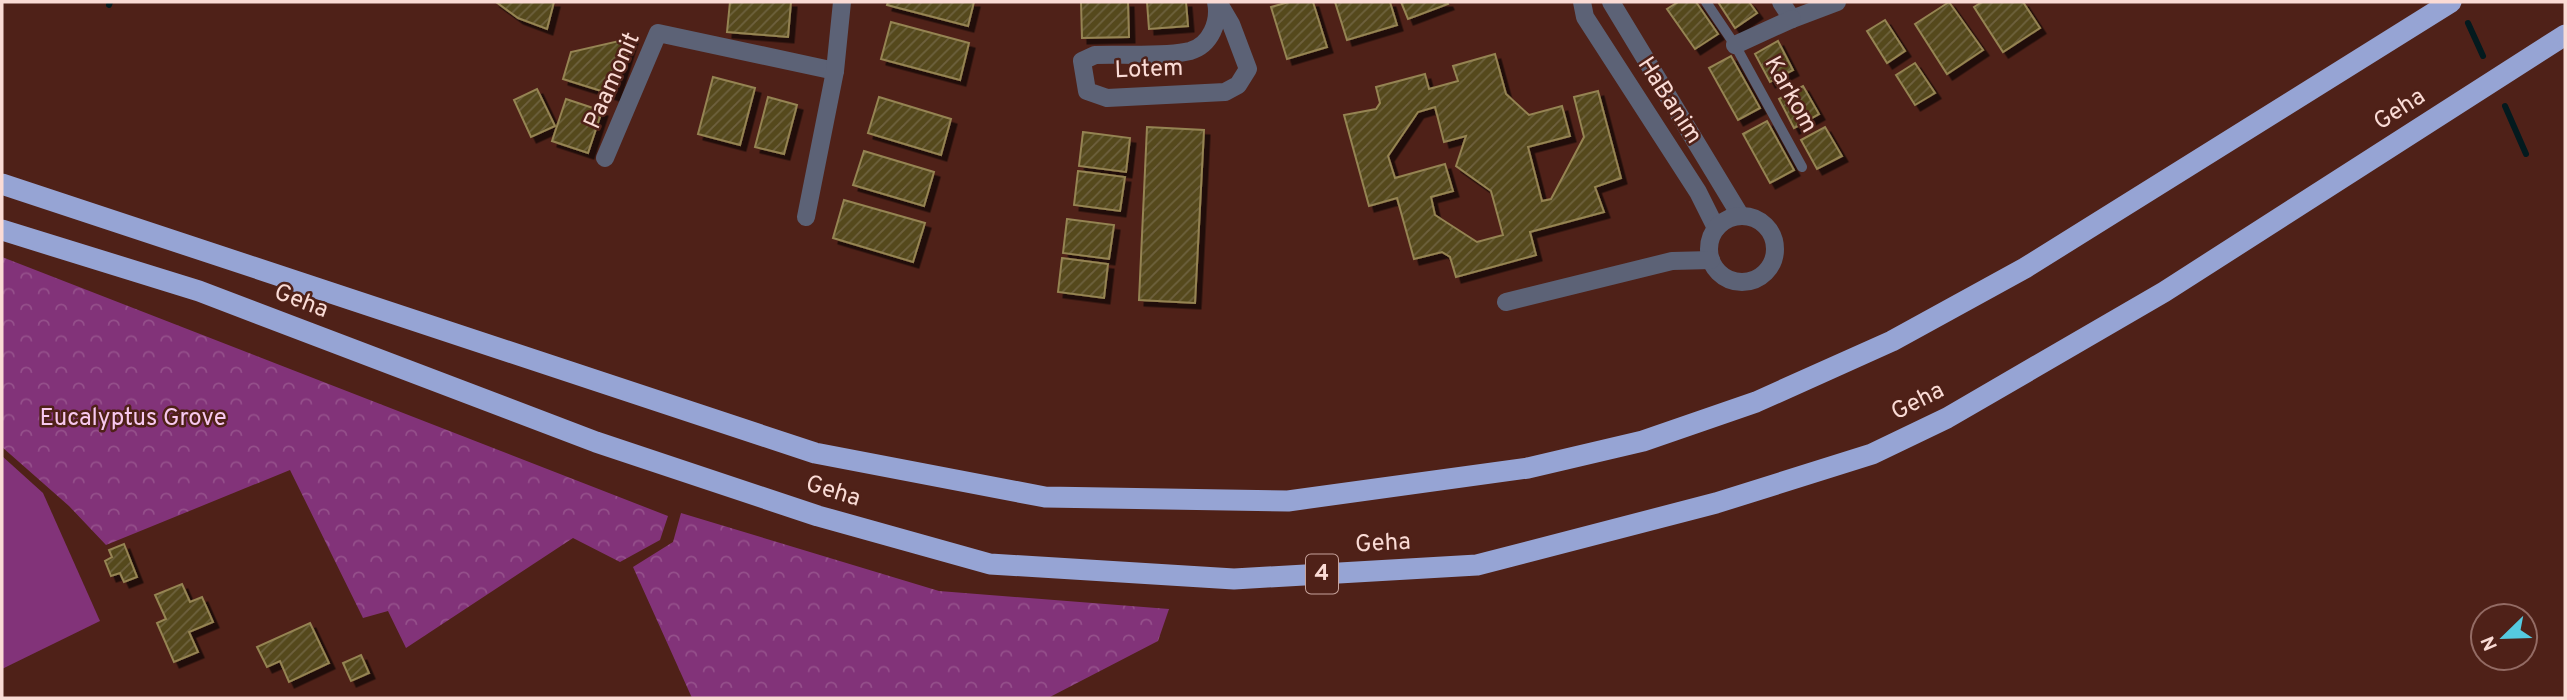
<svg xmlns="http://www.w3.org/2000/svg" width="2567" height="700" font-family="Overpass,sans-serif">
	<defs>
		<pattern id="forest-crowns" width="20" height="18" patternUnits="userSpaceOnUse" patternTransform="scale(1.75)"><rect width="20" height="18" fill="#823379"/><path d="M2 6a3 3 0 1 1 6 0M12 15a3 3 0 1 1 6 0" fill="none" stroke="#95508b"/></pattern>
		<pattern id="building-hatch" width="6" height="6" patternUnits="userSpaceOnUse" patternTransform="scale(1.75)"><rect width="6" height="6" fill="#55481e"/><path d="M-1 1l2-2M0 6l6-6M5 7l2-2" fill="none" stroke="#6e623e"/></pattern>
		<filter id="shadow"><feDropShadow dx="5.5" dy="5.5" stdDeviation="0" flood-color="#0009"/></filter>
	</defs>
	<rect width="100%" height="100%" fill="#4f2118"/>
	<path fill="#823379" d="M2,456l41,37 57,128 -98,48z"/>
	<g fill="url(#forest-crowns)">
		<path d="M2,257l666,259 -8,24 -40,22 -47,-24 -167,110 -18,-37 -25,7 -73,-148 -184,75 -37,-39 -67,-59z"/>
		<path d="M681,513l258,78 230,18 -11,32 -110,57h-356l-59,-131 40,-25z"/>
	</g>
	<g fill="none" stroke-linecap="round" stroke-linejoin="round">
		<g stroke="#031a1e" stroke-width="6">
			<path d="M109,5l1,-3"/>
			<path d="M2468,23l15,33"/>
			<path d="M2505,106l21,48"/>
		</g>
	</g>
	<g fill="url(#building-hatch)" stroke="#958452" stroke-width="2" fill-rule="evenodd" filter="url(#shadow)">
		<path d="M496,2h58l-7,27 -29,-11z"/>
		<path d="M730,2h61l-3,35 -61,-5z"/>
		<path d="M888,2h86l-6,24 -81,-21z"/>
		<path d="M1081,2h47l1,35 -47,1z"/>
		<path d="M1147,2h39l2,24 -39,3z"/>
		<path d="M1289,2h24l14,45 -40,12 -16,-52z"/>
		<path d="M1335,2h55l7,23 -50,15z"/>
		<path d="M1401,2h46l1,2 -40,15z"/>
		<path d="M1678,2h18l22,32 -23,15 -28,-40z"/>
		<path d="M1718,2h31l8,11 -22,15z"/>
		<path d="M1949,2l34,48 -36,24 -32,-50z"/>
		<path d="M1982,2h41l17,26 -37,24 -29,-45z"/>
		<path d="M1885,20l20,31 -18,12 -20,-32z"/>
		<path d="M891,22l78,21 -9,37 -79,-21z"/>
		<path d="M632,38l-18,57 -51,-16 8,-27z"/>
		<path d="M1778,41l15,29 -23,12 -15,-28z"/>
		<path d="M1495,54l11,40 23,21 33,-9 8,30 -42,11 14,54 9,-2 33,-62 -10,-40 24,-6 23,87 -26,9 9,25 -74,20 6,23 -80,22 -6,-20 -8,-5 -28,7 -17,-61 -28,8 -25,-91 32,-6 4,-6 -4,-16 49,-13 4,15 29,-8 -5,-15zM1435,107l9,35 22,-6 -10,30 35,25 12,44 -26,7 -42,-27 -4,-18 22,-6 -8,-27 -50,14 -7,-22 30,-44z"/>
		<path d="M1731,56l29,52 -22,12 -29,-52z"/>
		<path d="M1915,63l20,30 -20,12 -19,-30z"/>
		<path d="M713,77l42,11 -15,57 -42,-11z"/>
		<path d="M1803,86l16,28 -25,14 -15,-29z"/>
		<path d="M537,89l18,37 -24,11 -17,-37z"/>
		<path d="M768,97l29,8 -13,49 -29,-7z"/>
		<path d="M879,97l72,22 -10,36 -73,-22z"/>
		<path d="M566,99l36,12 -14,42 -36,-12z"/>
		<path d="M1767,121l27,49 -24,13 -27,-49z"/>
		<path d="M1147,127l57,3 -9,173 -56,-3z"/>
		<path d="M1825,127l17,29 -25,13 -16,-29z"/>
		<path d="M1083,132l47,6 -4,34 -47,-6z"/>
		<path d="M864,151l70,21 -10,34 -71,-21z"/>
		<path d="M1078,171l47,6 -5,34 -46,-6z"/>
		<path d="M844,200l81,23 -12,39 -80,-24z"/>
		<path d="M1067,219l47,6 -5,34 -46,-6z"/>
		<path d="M1062,258l46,6 -4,34 -46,-6z"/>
		<path d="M124,544l13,33 -13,5 -4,-9 -9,3 -6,-15 7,-4 -3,-7z"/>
		<path d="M182,584l8,18 12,-5 11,25 -24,10 9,20 -24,10 -17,-39 9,-4 -11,-24z"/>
		<path d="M310,623l19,40 -40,19 -9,-21 -13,6 -10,-20z"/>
		<path d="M361,655l8,18 -18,8 -8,-18z"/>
	</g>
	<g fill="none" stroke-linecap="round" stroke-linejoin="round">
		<path stroke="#5c6276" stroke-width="10" d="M1706,2l29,43 67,122"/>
		<g stroke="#5c6276" stroke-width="18">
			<path d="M1216,2c4,19 -5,43 -26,49 -23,6 -69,3 -95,4l-13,6 5,30 20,7 118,-6 13,-7 10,-16 -17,-45 -13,-22"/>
			<path d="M1582,2l3,15 113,175 18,36"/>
			<path d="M1611,2l129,213"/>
			<path d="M1781,2l11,17 45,-17"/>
			<path d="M1735,45l57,-26"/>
			<path d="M605,158l53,-125 177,38"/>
			<circle cx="1742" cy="249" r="33"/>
			<path d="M806,217l29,-146 7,-69"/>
			<path d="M1506,302l166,-41 39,-1"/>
		</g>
		<g stroke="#96a4d4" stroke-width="21">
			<path d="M2,184l813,269 230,44 243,4 240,-33 115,-27 113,-39 136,-61 133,-73 426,-266"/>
			<path d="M2,230l197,61 397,151 222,74 172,48 244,15 243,-14 239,-62 156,-49 75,-36 217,-126 401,-257"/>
		</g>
	</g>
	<g text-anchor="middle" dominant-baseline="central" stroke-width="5" stroke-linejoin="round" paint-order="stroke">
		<rect fill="#4f2118" stroke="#c7a39c" stroke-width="2" x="1306" y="554.5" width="32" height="39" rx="5"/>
		<g font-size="23" font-weight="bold" fill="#fadbd5">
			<text x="1322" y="574">4</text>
		</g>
		<g font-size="24" fill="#fadbd5" stroke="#4f2118">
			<text transform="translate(1149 70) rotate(-2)">Lotem</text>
			<text transform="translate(613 81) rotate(-66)">Paamonit</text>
			<text transform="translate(1790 95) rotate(61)">Karkom</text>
			<text transform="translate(1669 101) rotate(57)">HaBanim</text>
			<text transform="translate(2400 110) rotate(-33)">Geha</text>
			<text transform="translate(301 302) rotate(21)">Geha</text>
			<text transform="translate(1918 402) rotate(-27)">Geha</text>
			<text transform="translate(833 492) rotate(17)">Geha</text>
			<text transform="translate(1383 544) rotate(-3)">Geha</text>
		</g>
		<g font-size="24" fill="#f7c8ef" stroke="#4f2118">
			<text x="133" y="419">Eucalyptus Grove</text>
		</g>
	</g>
	<rect width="2567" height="700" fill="none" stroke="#fadbd5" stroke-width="7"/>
	<g transform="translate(2504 637) rotate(247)"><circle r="33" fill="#4f2118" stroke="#936b64" stroke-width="2"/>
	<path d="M0-5L12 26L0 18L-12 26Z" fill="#55cae0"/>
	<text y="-10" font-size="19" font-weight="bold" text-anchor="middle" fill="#fadbd5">N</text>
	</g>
</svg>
